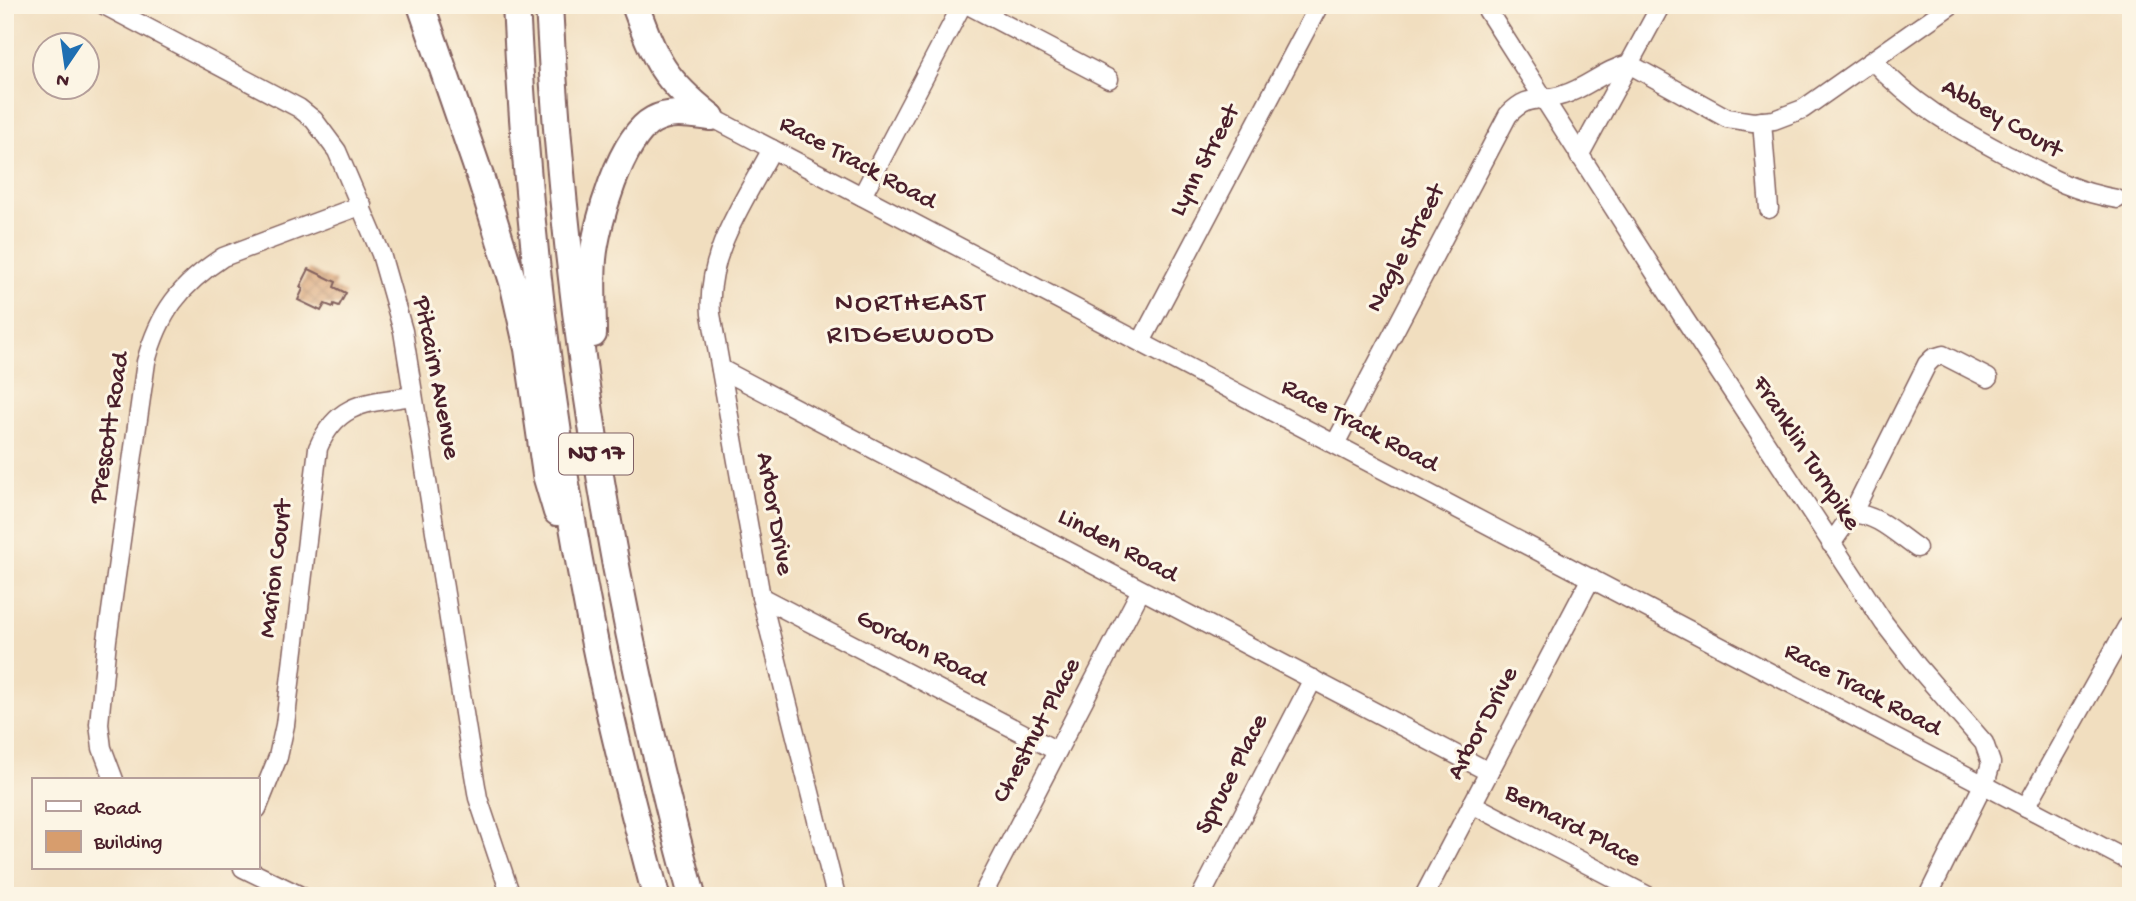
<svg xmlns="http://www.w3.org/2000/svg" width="2136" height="901" font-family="'Gochi Hand',sans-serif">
	<defs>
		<pattern id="building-cross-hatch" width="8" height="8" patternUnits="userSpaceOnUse" patternTransform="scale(1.75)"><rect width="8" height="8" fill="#d79d6d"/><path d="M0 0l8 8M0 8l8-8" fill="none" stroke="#b07f5a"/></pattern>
	</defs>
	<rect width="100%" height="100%" fill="#fcf5e5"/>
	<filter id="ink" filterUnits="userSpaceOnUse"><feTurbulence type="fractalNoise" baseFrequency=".0143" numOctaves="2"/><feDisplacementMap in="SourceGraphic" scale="14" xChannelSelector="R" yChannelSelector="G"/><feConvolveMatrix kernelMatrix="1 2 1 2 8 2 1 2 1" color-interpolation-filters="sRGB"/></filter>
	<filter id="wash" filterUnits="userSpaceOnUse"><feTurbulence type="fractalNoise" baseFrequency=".00686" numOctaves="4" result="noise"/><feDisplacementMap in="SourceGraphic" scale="28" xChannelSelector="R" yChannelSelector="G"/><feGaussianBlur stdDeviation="1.57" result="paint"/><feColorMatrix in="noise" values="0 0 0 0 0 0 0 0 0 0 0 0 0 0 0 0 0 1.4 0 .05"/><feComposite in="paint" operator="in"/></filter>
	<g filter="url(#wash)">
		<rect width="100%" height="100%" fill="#f1debf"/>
		<g id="blocks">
			<path fill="url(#building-cross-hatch)" d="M309,269l27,13 -2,5 12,6 -7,13 -5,-2 -1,3 -8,-3 -4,7 -23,-11 5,-11 -3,-2z"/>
		</g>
	</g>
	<g filter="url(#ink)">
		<use href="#blocks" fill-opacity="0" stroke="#84625f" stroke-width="2"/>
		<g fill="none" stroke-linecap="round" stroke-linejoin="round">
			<g stroke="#84625f" stroke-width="21">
				<g id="minor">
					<path d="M104,5l195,103 15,12 23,31 44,103 22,77 68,426 7,41 33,98"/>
					<path d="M968,5l141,74"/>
					<path d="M1484,5l200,313 200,305 34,44 66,76 7,20 -4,14 -59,119"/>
					<path d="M1873,61c41,44 78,64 130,92 42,22 67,38 114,46"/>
					<path d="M1629,64l98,54 26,4 21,-2 29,-11 148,-104"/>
					<path d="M711,117l1420,745"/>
					<path d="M1762,121l7,88"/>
					<path d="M772,149c-28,53 -66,104 -61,165l50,283 75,299"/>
					<path d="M1579,156l82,-151"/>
					<path d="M862,196l100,-191"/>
					<path d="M1141,342l178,-337"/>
					<path d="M721,369l768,403"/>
					<path d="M1335,444l173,-329c21,-22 30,-12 55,-20 24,-7 41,-25 66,-31"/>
					<path d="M1852,514l75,-150 6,-6 10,-3 45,23"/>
					<path d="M1831,544l21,-30c23,-2 47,22 65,34"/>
					<path d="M761,597l296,154"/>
					<path d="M114,780l-12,-32 -3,-24 8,-84 39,-278c13,-49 34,-77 77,-105l139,-52"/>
					<path d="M1472,804l176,92"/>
					<path d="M2026,807l101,-180 4,-3"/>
					<path d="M257,809l21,-52 7,-32 33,-277c20,-47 50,-45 95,-52"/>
					<path d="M243,868l58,28"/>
					<path d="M982,896l159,-306"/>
					<path d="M1201,896l112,-217"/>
					<path d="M1424,896l167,-318"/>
				</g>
			</g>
			<g stroke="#84625f" stroke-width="30">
				<g id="highway">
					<path d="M421,5l60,174 32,103 15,67 18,126 11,37"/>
					<path d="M516,5c10,203 33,404 72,603 18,97 43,193 68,288"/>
					<path d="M549,5c15,301 64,600 143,891"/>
					<path d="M635,5c21,57 28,74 76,112"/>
					<path d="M593,334c0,-25 -2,-50 0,-75 3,-35 28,-122 60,-139 18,-10 39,-5 58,-3"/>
				</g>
			</g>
			<use href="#minor" stroke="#fff" stroke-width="18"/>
			<use href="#highway" stroke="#fff" stroke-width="26"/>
		</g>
	</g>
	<g text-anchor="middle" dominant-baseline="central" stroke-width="6" stroke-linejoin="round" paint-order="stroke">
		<rect fill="#fcf5e5" stroke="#7f5f63" stroke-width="2" x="559" y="433.5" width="74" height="41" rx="5"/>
		<g font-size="24" font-weight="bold" fill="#4a1f2b">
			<text x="596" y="454">NJ 17</text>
		</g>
		<g font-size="26" fill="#4a1f2b" stroke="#fcf5e5">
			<text transform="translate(2001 120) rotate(30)">Abbey Court</text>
			<text transform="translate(1206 161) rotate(-62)">Lynn Street</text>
			<text transform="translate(857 164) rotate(28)">Race Track Road</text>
			<text transform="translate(1407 249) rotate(-62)">Nagle Street</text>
			<text transform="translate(435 378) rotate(79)">Pitcairn Avenue</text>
			<text transform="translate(1359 427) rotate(28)">Race Track Road</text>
			<text transform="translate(111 428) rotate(-81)">Prescott Road</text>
			<text transform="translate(1805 454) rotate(57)">Franklin Turnpike</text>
			<text transform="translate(773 514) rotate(80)">Arbor Drive</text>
			<text transform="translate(1117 547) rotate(28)">Linden Road</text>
			<text transform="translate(277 569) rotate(-83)">Marion Court</text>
			<text transform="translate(921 650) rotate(27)">Gordon Road</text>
			<text transform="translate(1862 691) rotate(28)">Race Track Road</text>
			<text transform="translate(1484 724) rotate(-62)">Arbor Drive</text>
			<text transform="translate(1038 731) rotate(-62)">Chestnut Place</text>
			<text transform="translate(1233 775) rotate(-63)">Spruce Place</text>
			<text transform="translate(1572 827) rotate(28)">Bernard Place</text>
		</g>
		<g font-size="28" letter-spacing="2" fill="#4a1f2b" stroke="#fcf5e5">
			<text x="911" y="304">NORTHEAST<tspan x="911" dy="32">RIDGEWOOD</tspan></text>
		</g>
	</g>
	<rect width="2136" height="901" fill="none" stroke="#fcf5e5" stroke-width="28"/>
	<rect x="32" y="778" width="228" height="91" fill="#fcf5e5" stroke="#b59f9b" stroke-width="2"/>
	<rect x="46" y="801" width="35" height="10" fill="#ffffff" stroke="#b59f9b" stroke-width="2"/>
	<text x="94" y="814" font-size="21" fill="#4a1f2b">Road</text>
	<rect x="46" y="831" width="35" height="21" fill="#d79d6d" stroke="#b59f9b" stroke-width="2"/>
	<text x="94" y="848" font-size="21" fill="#4a1f2b">Building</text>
	<g transform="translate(66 66) rotate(193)"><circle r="33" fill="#fcf5e5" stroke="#b59f9b" stroke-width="2"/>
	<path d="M0-5L12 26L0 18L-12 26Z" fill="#1f6fb2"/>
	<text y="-10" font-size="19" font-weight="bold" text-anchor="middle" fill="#4a1f2b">N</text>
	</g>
</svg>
